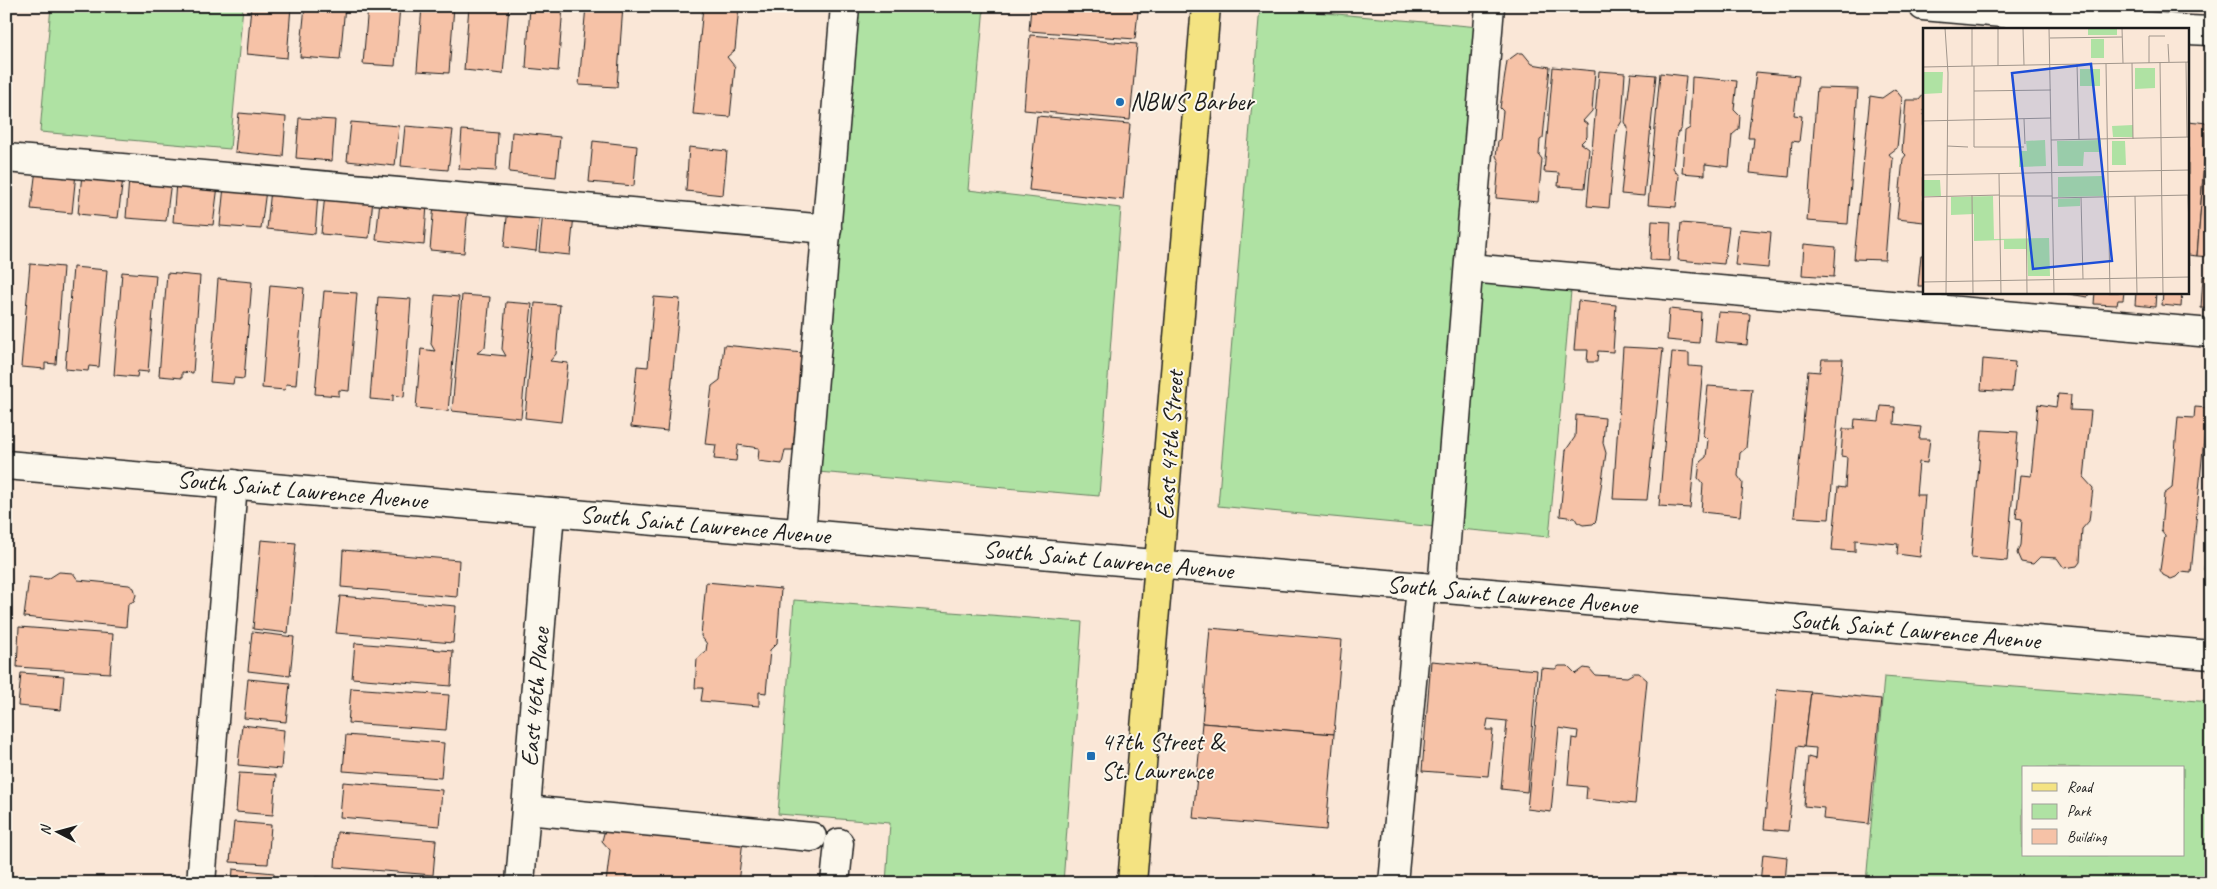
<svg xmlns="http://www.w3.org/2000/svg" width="2217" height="889" font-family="Caveat,sans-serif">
	<rect width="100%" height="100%" fill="#fae7d7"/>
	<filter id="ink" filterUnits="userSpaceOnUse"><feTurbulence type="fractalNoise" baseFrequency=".02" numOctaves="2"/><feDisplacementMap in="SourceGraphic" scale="10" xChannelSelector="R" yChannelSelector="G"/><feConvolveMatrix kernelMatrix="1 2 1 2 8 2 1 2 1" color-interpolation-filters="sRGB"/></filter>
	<g filter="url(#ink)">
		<g fill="#afe2a3" stroke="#667f60" fill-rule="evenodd">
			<path d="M51,6h192l-13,143 -190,-17z"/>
			<path d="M855,6h129l-16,184 153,18 -22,288 -281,-24z"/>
			<path d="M1260,7l219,20 -43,500 -218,-21z"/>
			<path d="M1479,280l92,11 -22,246 -90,-8z"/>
			<path d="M794,600l288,22 -19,261h-177l4,-60 -112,-9z"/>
			<path d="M1884,677l327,25v181h-345zM2023,768h160v87h-160z"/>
		</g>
		<g fill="#f6c2a7" stroke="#1c1c1c">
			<path d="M251,6h40l-4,52 -40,-4z"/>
			<path d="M305,6h40l-5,54 -40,-3z"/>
			<path d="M368,6h32l-5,60 -32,-2z"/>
			<path d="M422,6h32l-5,67 -32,-2z"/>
			<path d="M469,6h40l-6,68 -39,-4z"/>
			<path d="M530,6h33l-5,65 -32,-3z"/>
			<path d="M586,6h37l-6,81 -38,-2z"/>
			<path d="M703,6h36l-4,44 -8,7 8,10 -5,50 -37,-3z"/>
			<path d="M1031,6h102l5,6 -3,27 -106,-8z"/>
			<path d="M1030,35l107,9 -7,76 -106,-10z"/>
			<path d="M1518,53h5l9,11 18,3 -7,71 -3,2 -1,15 3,4 -4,43 -42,-4 3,-36 -3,-6 2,-15 2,-2 3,-28 -3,-3 7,-47z"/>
			<path d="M1553,67l42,4 -3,40 -9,10 4,3v13l-6,6 8,6 -4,39 -27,-2 1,-13 -15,-1z"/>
			<path d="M1599,71l26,2 -3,48 -6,10 -7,77 -22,-2z"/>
			<path d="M1756,72l43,4 -5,39 8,1 -3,26 -7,-1 -3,36 -39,-4 4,-35h-6z"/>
			<path d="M1631,73l25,2 -12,121 -23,-2 7,-66 -3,-6z"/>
			<path d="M1660,73l26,3 -5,54 -4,3 -4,35 6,8 -3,31 -28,-2z"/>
			<path d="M1692,77l45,4 -3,29 6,6 -1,13 -7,6 -3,32 -24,-3v11l-23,-2 3,-42 5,-3z"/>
			<path d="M1817,88l41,1 -10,135 -41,-3z"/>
			<path d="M1895,89l7,9 -5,50 -8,6 4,5 -8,101 -31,-1 16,-163 12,2z"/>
			<path d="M1924,94v128l-27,-3 6,-60 3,-4 -4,-4 4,-51h13z"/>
			<path d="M239,113l47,4 -3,40 -48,-5z"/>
			<path d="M1037,116l93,8 -7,76 -94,-10z"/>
			<path d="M299,118l36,2 -3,41 -36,-3z"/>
			<path d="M2188,121l19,2 -10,133 -9,-1z"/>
			<path d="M351,122l48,4 -4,40 -48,-5z"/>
			<path d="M2207,123h4v134l-14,-1z"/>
			<path d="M405,126l48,4 -5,40 -47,-4z"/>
			<path d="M462,130l36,3 -2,38 -37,-2z"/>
			<path d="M512,132l48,5 -4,40 -47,-5z"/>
			<path d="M593,141l44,5 -3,40 -45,-4z"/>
			<path d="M689,147l38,4 -4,44 -37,-4z"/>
			<path d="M36,169l40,4 -4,40 -41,-4z"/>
			<path d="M82,174l41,4 -5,40 -40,-4z"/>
			<path d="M129,178l42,3 -5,40 -40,-3z"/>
			<path d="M176,182l42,4 -5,39 -40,-3z"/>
			<path d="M224,186l42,4 -5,39 -41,-3z"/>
			<path d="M271,189l47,5 -3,40 -48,-5z"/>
			<path d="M325,194l48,5 -4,39 -48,-4z"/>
			<path d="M380,200l47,5 -3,40 -48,-5z"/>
			<path d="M434,204l34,3 -4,46 -34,-3z"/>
			<path d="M508,208l32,3 -4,40 -32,-4z"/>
			<path d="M543,212l31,3 -4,40 -31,-3z"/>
			<path d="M1652,221l19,1 -2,39 -19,-1z"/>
			<path d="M1681,223l48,4 -5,37 -46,-4z"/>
			<path d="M1739,229l32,3 -3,36 -33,-3z"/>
			<path d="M1804,244l32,3 -2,30 -32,-2z"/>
			<path d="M1921,255h3v31h-6z"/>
			<path d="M30,264l33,3 -7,97 -11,-1v6l-24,-2z"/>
			<path d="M73,267l34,3 -8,97 -10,-1 -1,5 -23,-2z"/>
			<path d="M122,272l34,3 -8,97 -10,-1 -1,6 -23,-2z"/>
			<path d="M167,273l33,3 -7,97 -11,-1v6l-23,-2z"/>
			<path d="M2203,276l8,1v32l-10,-1z"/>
			<path d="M218,279l34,3 -8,97 -10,-1 -1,6 -23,-2z"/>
			<path d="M270,285l34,3 -8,97 -10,-1 -1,6 -23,-2z"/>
			<path d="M324,291l33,2 -8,98 -10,-1v6l-24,-2z"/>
			<path d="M2056,292h32v5z"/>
			<path d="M2095,292h29l-1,8h-5l-1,5 -23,-1z"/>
			<path d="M2136,292h20l-1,15 -20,-2z"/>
			<path d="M2163,292h19l-1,15 -19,-2z"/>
			<path d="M435,295l24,2 -11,114 -32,-3 5,-59 14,2 -4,-7z"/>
			<path d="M462,295l28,2 -5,50 -8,6 29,3 -4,-7 4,-47 26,2 -11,114 -69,-7z"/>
			<path d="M378,297l33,2 -7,98 -11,-2v6l-23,-2z"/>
			<path d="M654,297l26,2 -13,132 -36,-4 6,-61 11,1z"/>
			<path d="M1578,301l38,4 -3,47 -15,-1 -1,11h-10l1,-12h-14z"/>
			<path d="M535,303l25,2 -4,49 -6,7 18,2 -7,59 -36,-4z"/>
			<path d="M1669,309l32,3 -2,31 -32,-3z"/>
			<path d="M1718,312l32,2 -3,31 -32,-3z"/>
			<path d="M724,345l79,8 -10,97h-8l-3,14 -24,-3 1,-13 -21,-3 -2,16 -22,-2 2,-14 -11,-1 7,-58 8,-6z"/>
			<path d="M1623,347l40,2 -16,151 -34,-1z"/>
			<path d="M1672,352l17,1v13l14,1 -13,141 -31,-2z"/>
			<path d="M1822,359h21l-14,160 -35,-2 14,-146 12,1z"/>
			<path d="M1983,359l32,3 -3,30 -31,-2z"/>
			<path d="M1708,386l44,3 -6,59 -6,5 -2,23 5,7 -3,33 -39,-4 2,-28 -5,-6 2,-16 6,-5 2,-17 -5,-5z"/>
			<path d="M2058,394l13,1 -1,15 21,1 -7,67 9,10 -4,33 -7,8 -2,33 -3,4 -13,2 -7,-10 -17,-1 -7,7 -12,-2 -4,-9 3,-8 2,-26 -6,-1 5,-43 10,1 7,-72 18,3z"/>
			<path d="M1881,406l14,1 -1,17 27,3 -2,12h11l-3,24 -8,-1 -3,33h9l-5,62 -23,-3 1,-10 -43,-4v12l-23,-2 6,-63 7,1 2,-31 -6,-1 2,-27h11l1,-10 24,2z"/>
			<path d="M2195,407l12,1 -16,165 -10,-1 -5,5 -5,2 -8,-4 -3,-5 5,-34 -4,-5 3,-37 8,-6 6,-71 16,1z"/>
			<path d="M1576,415l29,3 -2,25 3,10 -10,68 -3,3 -10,1 -6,-3 -2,-4 -15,-2 6,-66 9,-13z"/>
			<path d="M1982,430l36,2 -11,129 -36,-3z"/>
			<path d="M2211,491v80l-7,-1z"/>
			<path d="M261,540l35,3 -8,90 -35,-4z"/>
			<path d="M343,550l116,10 -2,37 -116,-10z"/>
			<path d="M59,572l14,1 5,7 51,5 5,3 2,7 -2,6 -6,3 -2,23 -102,-10 5,-40 19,2z"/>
			<path d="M706,582l75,7 -4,54 -7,7 -4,43 -7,-1v14l-58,-5 2,-13h-8l2,-29 9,-8 1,-7 -6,-8z"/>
			<path d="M340,596l116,10 -3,37 -117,-10z"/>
			<path d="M19,627l94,7 -3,39 -93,-6z"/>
			<path d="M1210,628l132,12 -8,94 -132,-11z"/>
			<path d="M252,632l42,5 -4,39 -42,-5z"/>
			<path d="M355,643l98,8 -2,35 -99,-8z"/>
			<path d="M1431,661l106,9 -10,122 -26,-3 6,-68 -19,-2 -2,11h7l-5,46 -66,-5z"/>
			<path d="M1559,666h9l8,8 8,-6 6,1 5,6 32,2 7,-4h5l8,7 -12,124 -49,-5 1,-12 -19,-2 4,-47 5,1 1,-8 -19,-3 -8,84 -24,-3 14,-141 14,1z"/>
			<path d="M21,673l43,3 -3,34 -43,-4z"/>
			<path d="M248,679l42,4 -4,39 -42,-4z"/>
			<path d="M351,688l98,7 -3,35 -98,-7z"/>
			<path d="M1777,689l34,3 -7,55 -7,-1 -9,85 -24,-2z"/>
			<path d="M1811,692l70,7 -12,125 -46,-5 1,-11 -20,-2 4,-49 7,2 1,-11 -12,-1z"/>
			<path d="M1202,723l132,11 -8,96 -133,-12z"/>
			<path d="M242,725l42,5 -3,39 -43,-4z"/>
			<path d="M346,735l98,8 -3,35 -98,-7z"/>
			<path d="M239,773l37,2 -3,40 -37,-3z"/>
			<path d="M343,782l99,8 -3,36 -99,-9z"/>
			<path d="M234,822l37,3 -3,39 -38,-2z"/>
			<path d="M605,829l138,11 -5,43h-132l4,-33 -8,-9z"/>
			<path d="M337,832l99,8 -3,35 -98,-8z"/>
			<path d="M1763,854l24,3 -2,26h-25z"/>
			<path d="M233,869l41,4v10h-42z"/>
			<path d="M315,877l65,5v1h-65z"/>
		</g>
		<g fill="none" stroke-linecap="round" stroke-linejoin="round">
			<g stroke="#1c1c1c" stroke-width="31">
				<g id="minor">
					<path d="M1923,6l257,23"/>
					<path d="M2188,30l23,1"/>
					<path d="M6,158l821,71"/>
					<path d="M1469,268l742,65"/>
					<path d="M6,465l2205,190"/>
					<path d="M801,534l44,-528"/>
					<path d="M1442,589l48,-583"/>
					<path d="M526,810l286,27"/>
					<path d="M201,883l32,-399"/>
					<path d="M520,883l30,-371"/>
					<path d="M835,883l4,-40"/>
					<path d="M1393,883l28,-296"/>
				</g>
			</g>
			<g stroke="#1c1c1c" stroke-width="31">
				<path id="major" d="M1132,883l74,-877"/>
			</g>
			<use href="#minor" stroke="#fbf7ec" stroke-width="28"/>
			<use href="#major" stroke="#f4e382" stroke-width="28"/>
		</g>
	</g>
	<g fill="#1f6fb2" stroke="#fbf7ec" stroke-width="2">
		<circle cx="1120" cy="102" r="5"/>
		<rect x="1086" y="751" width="10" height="10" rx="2.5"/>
	</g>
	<g text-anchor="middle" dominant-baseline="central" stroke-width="4" stroke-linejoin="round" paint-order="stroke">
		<g font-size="25" fill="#1c1c1c" stroke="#fbf7ec" text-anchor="start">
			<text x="1130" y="102">NBWS Barber</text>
			<text x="1101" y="742">47th Street &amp;<tspan x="1101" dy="29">St. Lawrence</tspan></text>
		</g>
		<g font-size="25" fill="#1c1c1c" stroke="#fbf7ec">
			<text transform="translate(1170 445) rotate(-86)">East 47th Street</text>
			<text transform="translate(302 490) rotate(5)">South Saint Lawrence Avenue</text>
			<text transform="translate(705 525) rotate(5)">South Saint Lawrence Avenue</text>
			<text transform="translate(1108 560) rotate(5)">South Saint Lawrence Avenue</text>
			<text transform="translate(1512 595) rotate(5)">South Saint Lawrence Avenue</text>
			<text transform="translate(1915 630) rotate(5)">South Saint Lawrence Avenue</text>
			<text transform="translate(535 697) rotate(-85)">East 46th Place</text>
		</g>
	</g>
	<g transform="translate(1923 28)">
		<rect width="266" height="266" fill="#fae7d7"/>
		<path d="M165,0h29v7h-29zM168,11h13v19h-13zM212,40h20v20l-20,1zM157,41h20v17h-20zM0,44h20l-1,21 -19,1zM210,97v12h-20l-1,-11zM122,112l1,26 -27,1v-16h8l-1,-10zM178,112v12h-17l-1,14h-25l-1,-25zM189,113h13l1,24h-14zM179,148l1,20 -45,1v-20zM0,152h17l1,16h-18zM70,168l1,43 55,-1 1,38h-22l-1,-27h-23v-9l-30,1v-27l-23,1v-18zM157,170v8l-22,1v-8z" fill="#afe2a3"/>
		<path fill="none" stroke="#a1968c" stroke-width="1" d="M22,0l3,45 -2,221M49,0v38M75,0v38M100,0l1,37M126,0l5,266M199,0l1,35M127,10l72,-1M245,16l1,18M237,34l3,232M263,34l1,75M209,35l1,76M226,35v-27h16M154,36l2,76M183,36l4,230M51,38v54M0,39l267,-5M51,63l77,-1M101,91l1,25M51,92v27h50M0,93l128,-3M128,112l139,-3M24,118l21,1M76,146l2,120M0,147l267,-5M49,167l1,99M265,167l2,71M76,168h53M103,168l1,98M212,168l2,98M0,169l76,-2M158,169l2,82M129,170l138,-3M0,254l267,-5"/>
		<path fill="#1d4ed8" fill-opacity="0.15" stroke="#1d4ed8" stroke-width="2.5" d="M168,36l21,197 -79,8 -21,-196z"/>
		<rect width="266" height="266" fill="none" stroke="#1c1c1c" stroke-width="2.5"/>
	</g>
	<rect width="2217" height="889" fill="none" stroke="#fbf7ec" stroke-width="25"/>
	<rect x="12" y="12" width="2192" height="864" fill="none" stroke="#1c1c1c" stroke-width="2" filter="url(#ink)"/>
	<rect x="2022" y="766" width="162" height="90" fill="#fbf7ec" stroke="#a29f99"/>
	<rect x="2032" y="783" width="25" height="8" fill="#f4e382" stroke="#a29f99"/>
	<text x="2067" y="792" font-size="15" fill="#1c1c1c">Road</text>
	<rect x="2032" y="804" width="25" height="15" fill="#afe2a3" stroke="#a29f99"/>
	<text x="2067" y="816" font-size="15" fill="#1c1c1c">Park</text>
	<rect x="2032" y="829" width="25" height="15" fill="#f6c2a7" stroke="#a29f99"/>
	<text x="2067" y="842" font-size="15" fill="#1c1c1c">Building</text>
	<g transform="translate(58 832) rotate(276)" stroke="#fbf7ec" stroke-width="4" paint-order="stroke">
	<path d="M0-4L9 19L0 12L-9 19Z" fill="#1c1c1c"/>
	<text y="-8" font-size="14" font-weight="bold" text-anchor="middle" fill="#1c1c1c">N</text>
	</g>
</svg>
